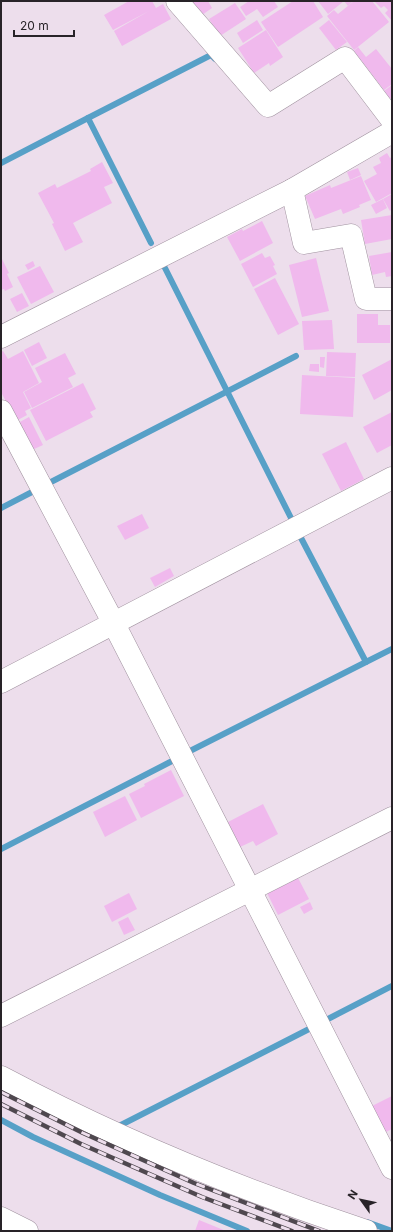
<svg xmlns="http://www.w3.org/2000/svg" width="393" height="1232" font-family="Inter,sans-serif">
	<rect width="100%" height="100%" fill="#eddeec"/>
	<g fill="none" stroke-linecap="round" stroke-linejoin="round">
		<g stroke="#57a0c7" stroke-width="6">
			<path d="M88,118l123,-63 4,4"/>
			<path d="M1,163l87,-45 63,125"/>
			<path d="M165,268l126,250"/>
			<path d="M49,483l247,-127"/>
			<path d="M1,508l33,-17"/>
			<path d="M300,536l66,126 26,-13"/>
			<path d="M188,752l178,-90"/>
			<path d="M1,849l173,-89"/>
			<path d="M328,1019l64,-33"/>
			<path d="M1,1120l32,17 127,58 87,36"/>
			<path d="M117,1127l196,-100"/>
			<path d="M367,1222l25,9"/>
		</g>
	</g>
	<g fill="#f0b9ed">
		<path d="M129,1h23l4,7 7,-4 8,15 -49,27 -8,-15 35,-20 -36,19 -9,-15z"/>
		<path d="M193,1h15l4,7 -10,7 -10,-13z"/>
		<path d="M249,1h25l4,6 -15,10 -6,-8 -11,7 -6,-9z"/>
		<path d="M293,1h20l10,16 -45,30 -17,-25z"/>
		<path d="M318,1h35l-5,5 -4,-5 -16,13z"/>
		<path d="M354,1h18l17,21 -35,28 -27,-34 7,-6 4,4z"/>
		<path d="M374,1h18v20l-7,-8 3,-3 -4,-4 -3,2z"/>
		<path d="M235,3l11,16 -26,17 -11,-17z"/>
		<path d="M257,20l6,10 -20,13 -6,-10z"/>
		<path d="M329,20l18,22 -11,8 -17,-22z"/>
		<path d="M266,30l17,27 -13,9 -1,-3 -15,10 -16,-25z"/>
		<path d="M358,47l8,10 10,-8 16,20v15l-8,6 -30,-39z"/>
		<path d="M392,85v12l-2,2 -6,-8z"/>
		<path d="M387,153l3,5 2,-1v36l-16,9 -12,-21 13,-7 -4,-7 8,-4 -2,-5z"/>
		<path d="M102,162l11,21 -9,4 8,16 -39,20 10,19 -18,9 -13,-27 2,-1 -16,-30 17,-9 2,4 34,-17 -1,-2z"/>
		<path d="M358,168l3,7 -11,5 -3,-8z"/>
		<path d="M361,176l10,24 -12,5 1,2 -17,7 -2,-5 -26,10 -10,-23 25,-11 1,3z"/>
		<path d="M392,194v15l-2,2 -7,-12z"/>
		<path d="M383,199l4,9 -11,6 -5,-9z"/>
		<path d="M392,215v24l-27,5 -4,-24z"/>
		<path d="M262,221l11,22 -33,18 -13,-24 15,-8 1,2z"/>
		<path d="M392,252v24l-6,1 -1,-5 -13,3 -3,-19z"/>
		<path d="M262,253l3,5 5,-2 5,9 -2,1 4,8 -24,13 -12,-23z"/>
		<path d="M1,257l8,16 -2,1 6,13 -8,4 -1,-2 -3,1z"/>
		<path d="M316,258l13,53 -27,6 -13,-52z"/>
		<path d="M33,261l2,5 -7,4 -3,-5z"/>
		<path d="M40,266l14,26 -23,12 -14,-27z"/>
		<path d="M275,278l24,46 -21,11 -24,-46z"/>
		<path d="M22,293l7,13 -12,6 -7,-13z"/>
		<path d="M357,314h21v11h12v18h-33z"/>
		<path d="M332,320l2,29 -30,1 -2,-29z"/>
		<path d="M39,342l8,16 -15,8 -8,-16z"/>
		<path d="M3,351l5,8 15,-8 16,32 -16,9 8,16 -6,3 2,4 -11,6 -15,-29v-40z"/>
		<path d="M327,352l29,1 -1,24 -29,-1z"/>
		<path d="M65,353l11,21 -8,4 5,9 -41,21 -8,-16 18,-10 -7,-14z"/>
		<path d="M320,357h5l-1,11 -4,-1z"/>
		<path d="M392,359v31l-18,10 -12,-25z"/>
		<path d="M310,364h9v8l-10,-1z"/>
		<path d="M302,375l53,3 -2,39 -53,-3z"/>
		<path d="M83,383l13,26 -6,3 3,5 -47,24 -16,-31z"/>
		<path d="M392,412v33l-15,8 -14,-26z"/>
		<path d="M29,417l14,28 -11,5 -14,-27z"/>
		<path d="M346,442l18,37 -23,12 -19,-37z"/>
		<path d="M142,514l7,14 -24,12 -8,-14z"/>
		<path d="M170,568l4,8 -19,11 -5,-9z"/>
		<path d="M171,770l13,26 -43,22 -12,-24 16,-8 -1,-2z"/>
		<path d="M125,796l12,24 -32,17 -12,-25z"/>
		<path d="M263,804l15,30 -22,12 -3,-5 -13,6 -12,-25z"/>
		<path d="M298,878l11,21 -31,16 -11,-22z"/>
		<path d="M129,893l8,16 -25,13 -8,-16z"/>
		<path d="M310,902l3,7 -9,5 -4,-7z"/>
		<path d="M128,917l7,13 -11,5 -6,-13z"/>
		<path d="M392,1096v33l-8,4 -14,-26z"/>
		<path d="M199,1220l27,11h-31z"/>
	</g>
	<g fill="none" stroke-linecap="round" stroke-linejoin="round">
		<g stroke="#a0929f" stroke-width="23">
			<g id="minor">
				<path d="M177,1l91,105 77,-48 47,62"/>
				<path d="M292,190l12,53 47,-8 15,64h26"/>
				<path d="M1,337l291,-147 100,-58"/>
				<path d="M1,411l112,211 279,546"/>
				<path d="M1,682l391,-204"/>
				<path d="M1,1016l391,-198"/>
				<path d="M1,1077c117,62 240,113 365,154"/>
				<path d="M1,1218l26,13"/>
			</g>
		</g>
		<use href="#minor" stroke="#fff" stroke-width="22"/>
		<g stroke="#4f484f" stroke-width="4.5">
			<g id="rail">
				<path d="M1,1092l82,41 111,50 125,48"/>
				<path d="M1,1104l80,40 121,53 90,34"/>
			</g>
		</g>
		<use href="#rail" stroke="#eddeec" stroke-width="3" stroke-dasharray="9" stroke-linecap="butt"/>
	</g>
	<rect width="393" height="1232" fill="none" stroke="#282328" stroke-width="4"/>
	<g transform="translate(361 1200) rotate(303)" stroke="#eddeec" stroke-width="3" paint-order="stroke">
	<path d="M0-3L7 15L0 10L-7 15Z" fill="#282328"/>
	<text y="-6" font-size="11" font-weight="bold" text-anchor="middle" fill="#282328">N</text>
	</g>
	<path d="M14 30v6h60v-6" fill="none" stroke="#282328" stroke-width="2"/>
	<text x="20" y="30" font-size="12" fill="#282328" stroke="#eddeec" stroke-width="3" paint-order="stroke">20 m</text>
</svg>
